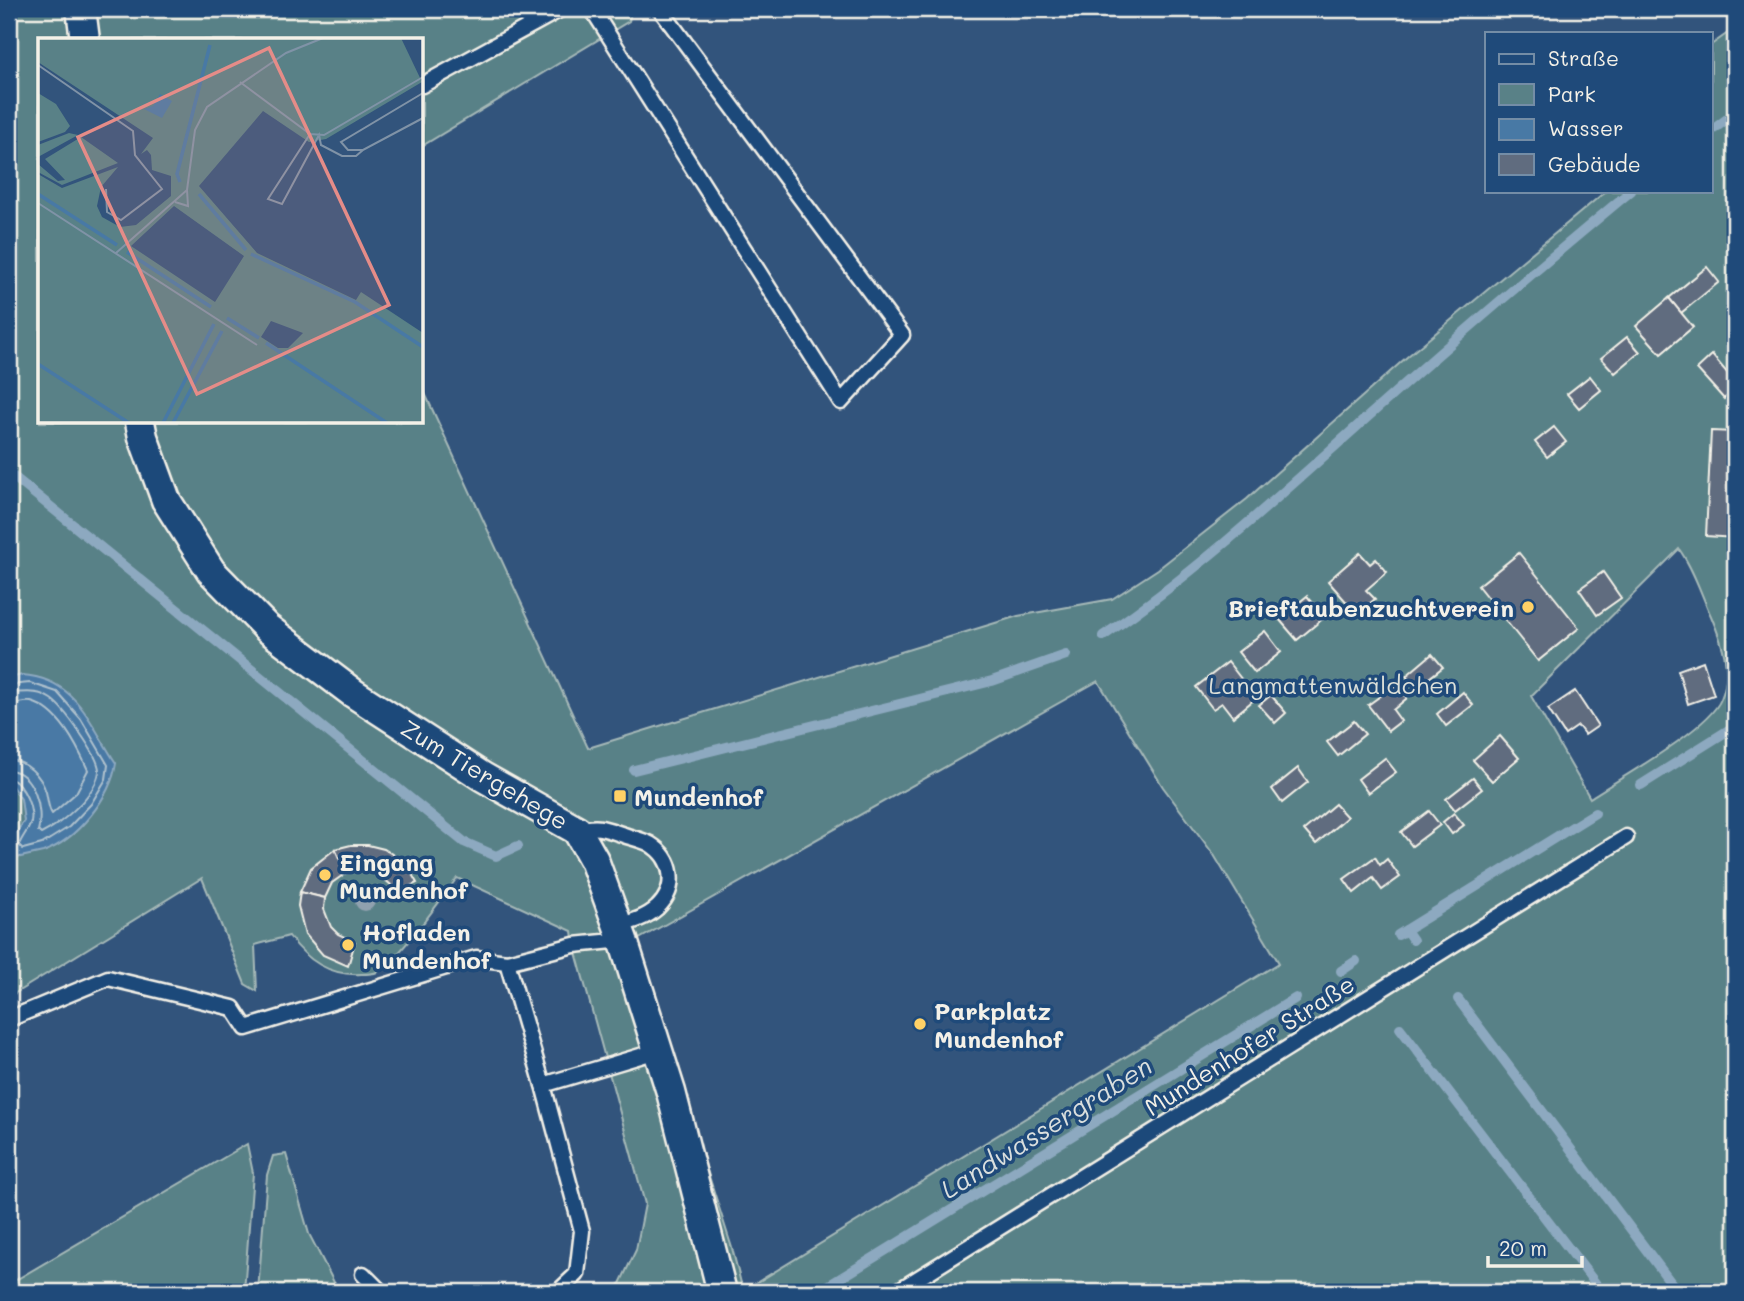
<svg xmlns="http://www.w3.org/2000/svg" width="1744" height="1301" font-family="Mali,sans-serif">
	<rect width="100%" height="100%" fill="#32547c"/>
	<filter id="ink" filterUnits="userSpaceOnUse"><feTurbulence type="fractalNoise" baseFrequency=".0143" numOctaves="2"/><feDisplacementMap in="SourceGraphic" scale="14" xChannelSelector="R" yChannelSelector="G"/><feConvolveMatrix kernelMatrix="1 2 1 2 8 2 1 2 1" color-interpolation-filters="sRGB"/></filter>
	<g filter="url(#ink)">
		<g fill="#598187" stroke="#a6b9b8" stroke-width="2" fill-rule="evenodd">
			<path d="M9,9h623l-3,12 -207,125v-106h-382v382h382v-35l166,361 430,-132 94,-17 46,-30 89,-70 161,-143 198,-165h105v-146l24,-17v1264h-1119l20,-42 9,-46 -71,-259 -2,-14 -115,-53c-16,21 -60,84 -80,94 -4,2 -11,2 -16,2 -32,2 -54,-14 -72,-38l-34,9 2,46 -12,-7 -43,-106 -193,119zM1679,549c14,19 22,45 32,67 11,26 22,55 10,83 -12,30 -101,79 -131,99l-59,-102zM1098,681l65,106 51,68 65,108 -536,328 -11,-43 -98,-306z"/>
			<path d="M247,1144l6,29 -9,119h-235v-8z"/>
			<path d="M286,1154l23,80 30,58h-81l9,-117 6,-19z"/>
		</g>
		<path fill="#4879a5" stroke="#8da9c0" stroke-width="2" d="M22,675c54,3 68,49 94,88 -5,34 -39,77 -73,89 -9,2 -18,4 -27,6l-6,-10 6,-15 8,-12 -3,-22 -12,-17v-104z"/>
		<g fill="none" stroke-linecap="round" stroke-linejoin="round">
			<g stroke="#afc1cd" stroke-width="2">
				<path d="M9,685l21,-2 27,9 24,27 27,46 -2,14 -15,25 -22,23 -27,17 -19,5 -4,-4c3,-8 8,-13 11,-20 6,-13 -7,-44 -21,-46"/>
				<path d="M9,693c15,0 28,-4 42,6 12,8 49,58 48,72 -2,23 -38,53 -58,63l-3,-3c6,-21 -4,-59 -29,-61"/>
				<path d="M9,704c8,0 14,-3 22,-2 28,7 46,44 57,68l-12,23 -24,21c-4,-6 -4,-14 -6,-22 -5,-17 -20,-31 -37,-32"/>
			</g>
			<g stroke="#8da9c0" stroke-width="10">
				<path d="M1711,131l24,-18"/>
				<path d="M9,473l455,369 32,14 22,-10"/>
				<path d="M1103,636c103,-70 193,-156 286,-238 79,-71 160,-139 242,-207"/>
				<path d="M634,770l358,-89 74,-26"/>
				<path d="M1641,785l94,-59"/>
				<path d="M1406,930l7,10"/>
				<path d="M1398,935l197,-122"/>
				<path d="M1341,971l15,-10"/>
				<path d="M1458,999l220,293"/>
				<path d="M1400,1028l202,264"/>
				<path d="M818,1292l478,-294"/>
			</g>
		</g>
		<g fill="#606c7f" stroke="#f4f1e8" stroke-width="2">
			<path d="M1707,267l12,15 -38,31 -12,-15z"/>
			<path d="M1669,298l24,29 -32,27 -25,-28z"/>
			<path d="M1627,337l13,15 -25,21 -14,-15z"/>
			<path d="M1712,355l23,27v7l-11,10 -27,-30z"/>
			<path d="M1590,376l11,14 -22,18 -12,-14z"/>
			<path d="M1554,427l12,15 -19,15 -12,-15z"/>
			<path d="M1711,431l24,1v106l-29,-2z"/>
			<path d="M1360,553l10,11 6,-5 11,13 -21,18 9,9 -18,15 -29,-33z"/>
			<path d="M1519,553l60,75 -41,33 -60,-75z"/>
			<path d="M1603,572l18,26 -24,17 -18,-26z"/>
			<path d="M1307,596l18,21 -28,23 -18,-21z"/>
			<path d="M1265,631l16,21 -26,21 -17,-21z"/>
			<path d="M1432,654l11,13 -27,21 -10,-12z"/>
			<path d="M1703,661l11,34 -26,9 -10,-34z"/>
			<path d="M1228,662l28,36 -23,19 -11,-14 -9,6 -17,-22z"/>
			<path d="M1397,684l10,14 -14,12 8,11 -13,10 -20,-26z"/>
			<path d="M1575,691l23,35 -13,9 -7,-9 -13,9 -17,-26z"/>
			<path d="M1463,692l10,13 -27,21 -9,-12z"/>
			<path d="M1271,695l15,18 -11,10 -16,-18z"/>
			<path d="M1354,721l11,13 -27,22 -11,-14z"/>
			<path d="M1500,736l19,22 -27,23 -19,-21z"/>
			<path d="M1385,758l11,14 -28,21 -10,-14z"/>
			<path d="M1298,768l10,14 -26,21 -10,-14z"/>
			<path d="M1473,778l9,11 -27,21 -9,-11z"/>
			<path d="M1335,804l12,13 -31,27 -12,-14z"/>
			<path d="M1429,811l11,14 -28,21 -11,-14z"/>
			<path d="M1454,813l10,12 -12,9 -9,-12z"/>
			<path d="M351,845h17l16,4 14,9 11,11 8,14 -22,10 -4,-8 -15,-13 -10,-2 -20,3 -11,-24z"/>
			<path d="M335,849l11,24 -14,10 -7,15 -25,-6 11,-24z"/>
			<path d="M1375,857l5,8 7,-6 13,18 -18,13 -9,-12 -19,15 -10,-14z"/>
			<path d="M300,892l25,6 -1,11 7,18 7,7 17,8 -7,24 -25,-11 -18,-21 -7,-28z"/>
		</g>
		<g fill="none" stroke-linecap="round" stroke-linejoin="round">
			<g stroke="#f4f1e8" stroke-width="19">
				<g id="lane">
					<path d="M592,9l249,393 61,-67 -242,-326"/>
					<path d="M422,85l139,-76"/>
					<path d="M577,830c22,-5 26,-2 47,5 8,3 18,5 26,9 24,15 28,44 7,64 -11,10 -26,14 -39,18"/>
					<path d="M507,962l67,-17 49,-5"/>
					<path d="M9,1019l99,-41 125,30 13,20 230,-70 31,4 36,123 39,146 -5,43 -19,18"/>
					<path d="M543,1085l114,-34"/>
					<path d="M363,1274l18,18"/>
					<path d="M896,1292l730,-455"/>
				</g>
			</g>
			<g stroke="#f4f1e8" stroke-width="33">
				<g id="street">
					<path d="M81,9l4,31"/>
					<path d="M140,422l3,15 23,63 45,71 56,57 86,65 130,84 94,53 17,30 29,80 48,152 51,200"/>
				</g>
			</g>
			<use href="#lane" stroke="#1f4a7a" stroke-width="14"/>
			<use href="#street" stroke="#1f4a7a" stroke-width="28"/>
		</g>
		<circle fill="#90a1af" cx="365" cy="901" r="10"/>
	</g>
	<g fill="#ffd166" stroke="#1f4a7a" stroke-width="2.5">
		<circle cx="1528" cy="607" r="7"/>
		<rect x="613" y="789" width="14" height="14" rx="3.5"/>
		<circle cx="325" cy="875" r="7"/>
		<circle cx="348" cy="945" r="7"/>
		<circle cx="920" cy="1024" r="7"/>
	</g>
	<g text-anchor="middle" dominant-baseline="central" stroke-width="7" stroke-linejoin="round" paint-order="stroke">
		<g font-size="24" font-weight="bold" fill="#f4f1e8" stroke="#1f4a7a" text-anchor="start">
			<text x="1514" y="607" text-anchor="end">Brieftaubenzuchtverein</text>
			<text x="634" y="796">Mundenhof</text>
			<text x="339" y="861">Eingang<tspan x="339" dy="28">Mundenhof</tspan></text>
			<text x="362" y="931">Hofladen<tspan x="362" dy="28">Mundenhof</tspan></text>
			<text x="934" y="1010">Parkplatz<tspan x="934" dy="28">Mundenhof</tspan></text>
		</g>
		<g font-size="24" fill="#dde0d9" stroke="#1f4a7a">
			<text x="1333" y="684">Langmattenwäldchen</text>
		</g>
		<g font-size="24" fill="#f4f1e8" stroke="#1f4a7a">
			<text transform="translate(485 774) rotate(31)">Zum Tiergehege</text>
			<text transform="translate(1249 1045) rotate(-32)">Mundenhofer Straße</text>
		</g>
		<g font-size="26" font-style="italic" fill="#dadfde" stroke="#1f4a7a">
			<text transform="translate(1046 1127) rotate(-32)">Landwassergraben</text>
		</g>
	</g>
	<g transform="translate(38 38)">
		<rect width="385" height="385" fill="#32547c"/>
		<path d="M0,0h363l21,44 -96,57 -17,3 -46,-31 -64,75 58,67 99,47 5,-8 62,41v90h-385v-249l24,14 56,-21 -17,20 -4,19 5,11 18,10 16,-2 35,-29v-20l-19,-6 -1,-15 -4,-5 -6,4 12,-16 -115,-76zM136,168l70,50 -29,46 -84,-56zM233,283l32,12 -15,15h-10l-17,-11zM0,55l18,11 14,22 -5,6 -27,10zM31,95l9,2 -40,22v-12zM43,99l37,26 -56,22 -24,-13v-8l20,17 7,-1 -20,-21z" fill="#598187" fill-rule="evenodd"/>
		<path d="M122,56l12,7 -10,17 -18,-9 9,-3z" fill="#4879a5"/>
		<path fill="none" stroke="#4879a5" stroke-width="3.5" d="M142,144l-3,-8 33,-129M0,156l79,51M161,156l47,56M89,214l84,55M213,216l104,48 68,45M189,280l32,20M228,305l121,80M0,326l91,59M125,385l51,-99M135,385l49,-92"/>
		<path fill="none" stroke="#8093a7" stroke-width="2" d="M0,27l95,66 2,24 27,34 -41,31 -14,-8 -1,-23M202,44l70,52 14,1 99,-58M385,55l-82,49 7,8h15l60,-32M272,96l-42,65 14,5 37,-69 2,10 21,11h14l7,-6M137,164l13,4 -1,-16M0,165l219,142M78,215l71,-63 8,-60 12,-23 79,-54 37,-15"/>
		<path fill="#e58c88" fill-opacity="0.15" stroke="#e58c88" stroke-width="3.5" d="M231,10l120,257 -192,89 -119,-257z"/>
		<rect width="385" height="385" fill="none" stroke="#f4f1e8" stroke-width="3.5"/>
	</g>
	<rect width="1744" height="1301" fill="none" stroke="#1f4a7a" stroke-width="35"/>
	<rect x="18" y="18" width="1709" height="1266" fill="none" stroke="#f4f1e8" stroke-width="2.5" filter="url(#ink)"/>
	<rect x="1485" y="32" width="228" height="161" fill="#1f4a7a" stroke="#748da6" stroke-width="2"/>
	<rect x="1499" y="54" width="35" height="10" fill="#1f4a7a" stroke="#748da6" stroke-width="2"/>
	<text x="1548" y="66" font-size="21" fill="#f4f1e8">Straße</text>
	<rect x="1499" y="84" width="35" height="21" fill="#598187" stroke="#748da6" stroke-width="2"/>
	<text x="1548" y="102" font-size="21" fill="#f4f1e8">Park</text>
	<rect x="1499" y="119" width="35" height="21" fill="#4879a5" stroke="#748da6" stroke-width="2"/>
	<text x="1548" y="136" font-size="21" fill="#f4f1e8">Wasser</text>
	<rect x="1499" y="154" width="35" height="21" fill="#606c7f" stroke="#748da6" stroke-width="2"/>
	<text x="1548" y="172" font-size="21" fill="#f4f1e8">Gebäude</text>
	<path d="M1488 1256v10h94v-10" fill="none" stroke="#f4f1e8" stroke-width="3.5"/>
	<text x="1499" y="1256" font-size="21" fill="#f4f1e8" stroke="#1f4a7a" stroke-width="5" paint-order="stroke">20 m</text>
</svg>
